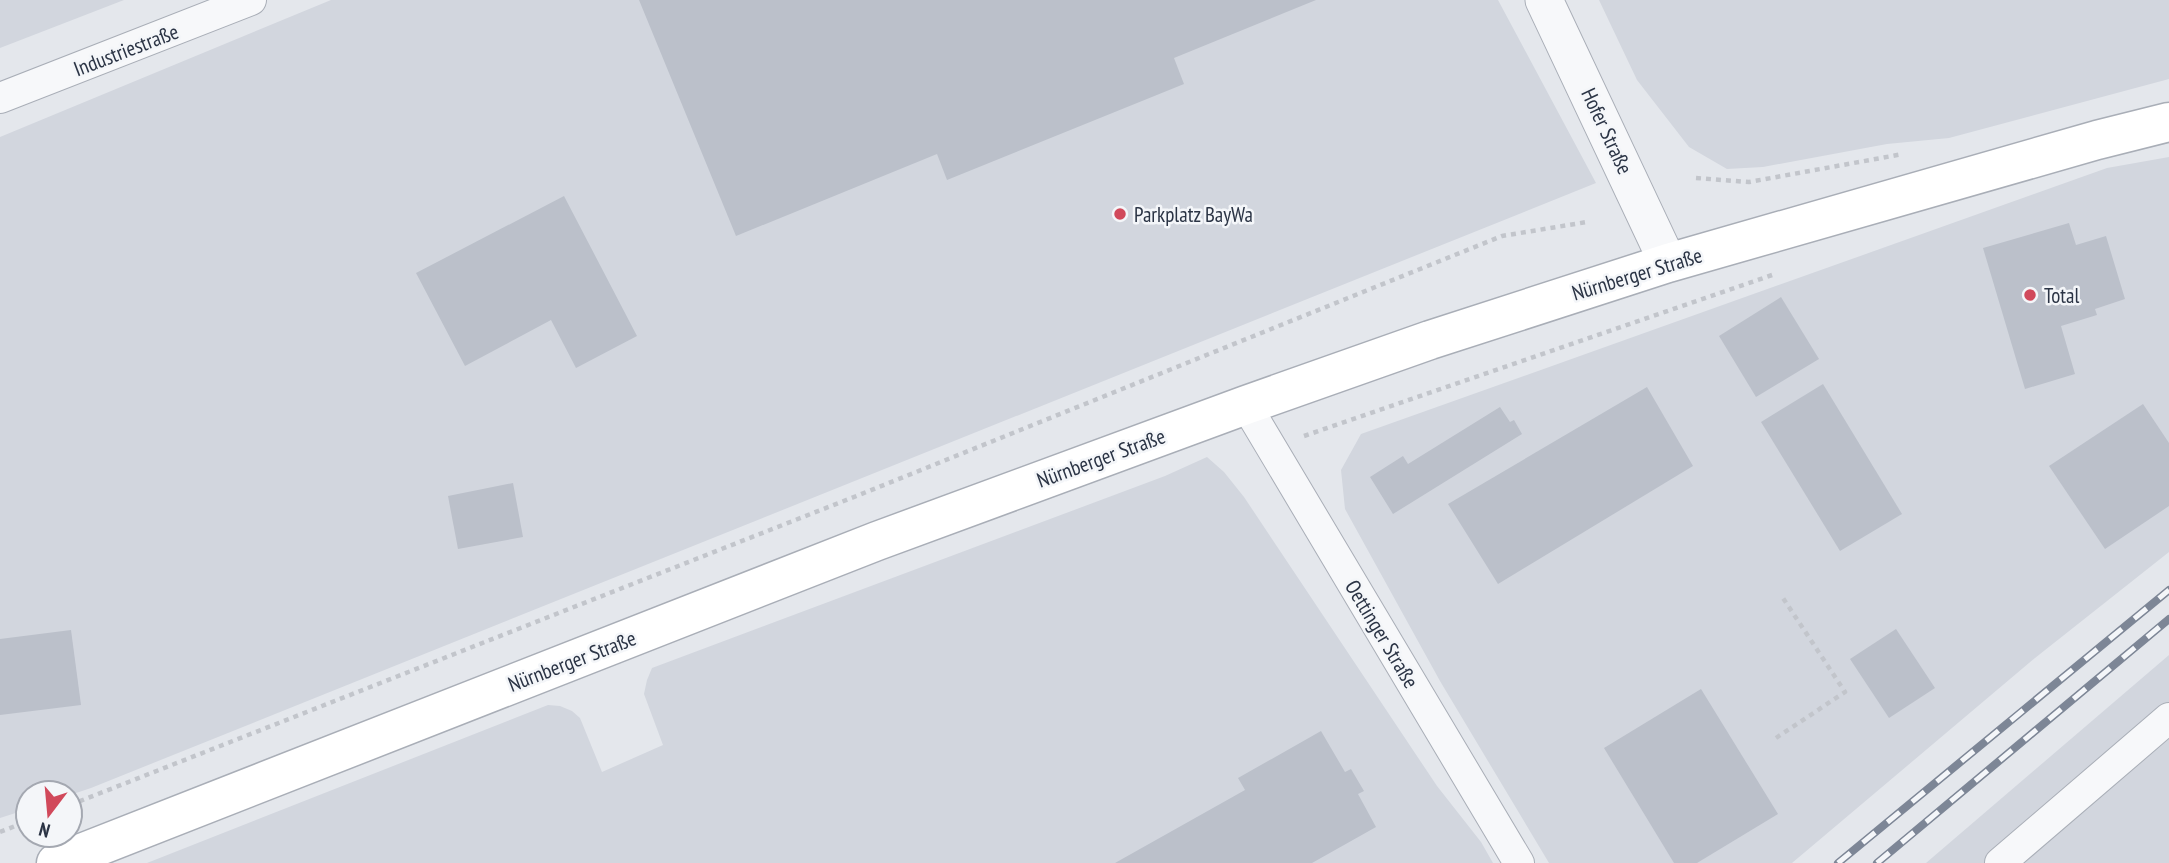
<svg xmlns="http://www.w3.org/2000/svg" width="2169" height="863" font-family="'PT Sans Narrow',sans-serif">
	<rect width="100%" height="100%" fill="#e4e7ec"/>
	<g fill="#d2d6de">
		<path d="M0,0h124l-124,48z"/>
		<path d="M331,0h1167l98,183 -1505,605 -21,7v-2h-42v16l-28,9v-681z"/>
		<path d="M1599,0h570v79l-220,59 -62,6 -124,23 -36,2 -38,-22 -52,-67z"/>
		<path d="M2169,157v395l-134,106 -243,205h-243l-109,-182 -95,-172 -4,-39 20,-36 746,-266z"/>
		<path d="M1207,457l17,15 20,25 193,289 44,56 12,21h-1346l401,-158 12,1 12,5 8,7 22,54 61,-27 -19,-51 3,-14 5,-12 513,-192z"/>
		<path d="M2169,655v208h-243z"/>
	</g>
	<g fill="#bbc0ca">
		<path d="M639,0h677l-142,58 10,26 -237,96 -10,-26 -201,82z"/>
		<path d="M564,196l73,140 -61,32 -25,-48 -86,46 -49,-93z"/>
		<path d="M2069,223l7,22 30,-9 19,63 -30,10 2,6 -36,11 14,48 -50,15 -42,-141z"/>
		<path d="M1781,297l38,62 -63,38 -37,-61z"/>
		<path d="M1823,384l79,130 -62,37 -79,-129z"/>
		<path d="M1647,387l46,79 -195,118 -50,-80z"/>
		<path d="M2143,404l26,39v63l-64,43 -56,-83z"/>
		<path d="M1500,407l10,15 4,-2 8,14 -129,80 -23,-37 33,-21 5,8z"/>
		<path d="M513,483l10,54 -65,12 -10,-53z"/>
		<path d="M1896,629l39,59 -46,30 -39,-59z"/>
		<path d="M71,630l10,75 -81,10v-76z"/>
		<path d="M1701,689l77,125 -81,49h-23l-70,-115z"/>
		<path d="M1321,731l24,41 6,-3 13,22 -6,3 18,33 -64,36h-197l130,-73 -7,-12z"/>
	</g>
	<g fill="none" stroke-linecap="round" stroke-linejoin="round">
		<g stroke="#a9aeb7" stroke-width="32">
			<g id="minor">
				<path d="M0,98l251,-98"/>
				<path d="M1246,405l273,458"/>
				<path d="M2000,863l169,-145"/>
			</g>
		</g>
		<g stroke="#a9aeb7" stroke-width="39">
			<path id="tertiary" d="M1544,0l124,263"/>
		</g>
		<g stroke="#a9aeb7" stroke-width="41">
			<path id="secondary" d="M56,863l821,-322 369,-136 184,-65 238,-77 429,-123 72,-18"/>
		</g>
		<g stroke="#c2c5cb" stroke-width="4.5" stroke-dasharray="5 5" stroke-linecap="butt">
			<path d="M1696,178l53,4 154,-28"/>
			<path d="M1304,436l471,-162"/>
			<path d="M1776,738l69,-46 -64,-97"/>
			<path d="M70,805l789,-310 643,-259 85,-14"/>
			<path d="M0,832l28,-11"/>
		</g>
		<use href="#minor" stroke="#f7f8fa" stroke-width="30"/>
		<use href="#tertiary" stroke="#f7f8fa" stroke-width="37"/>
		<use href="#secondary" stroke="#fff" stroke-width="38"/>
		<g stroke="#7d8696" stroke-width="8">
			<g id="rail">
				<path d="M1838,863l331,-273"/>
				<path d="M1877,863l292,-244"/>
			</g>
		</g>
		<use href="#rail" stroke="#f4f6f9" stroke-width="5" stroke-dasharray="16" stroke-linecap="butt"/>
	</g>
	<g fill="#d1495b" stroke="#f4f6f9" stroke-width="2.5">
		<circle cx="1120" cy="214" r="7"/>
		<circle cx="2030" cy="295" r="7"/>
	</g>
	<g text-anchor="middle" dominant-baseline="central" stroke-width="5" stroke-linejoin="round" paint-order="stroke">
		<g font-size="21" fill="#2b3445" stroke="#f4f6f9">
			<text transform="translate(126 50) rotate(-21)">Industriestraße</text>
			<text transform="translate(1607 131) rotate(65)">Hofer Straße</text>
			<text transform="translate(1637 274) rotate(-17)">Nürnberger Straße</text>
			<text transform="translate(1101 458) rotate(-20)">Nürnberger Straße</text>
			<text transform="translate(1382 634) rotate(59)">Oettinger Straße</text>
			<text transform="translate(572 661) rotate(-21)">Nürnberger Straße</text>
		</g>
		<g font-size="21" fill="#2b3445" stroke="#f4f6f9" text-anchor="start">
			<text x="1134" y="214">Parkplatz BayWa</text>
			<text x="2044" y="295">Total</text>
		</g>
	</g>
	<g transform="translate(49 814) rotate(196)"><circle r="33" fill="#f4f6f9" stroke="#a4a8b1" stroke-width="2"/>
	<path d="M0-5L12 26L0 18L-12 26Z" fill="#d1495b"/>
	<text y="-10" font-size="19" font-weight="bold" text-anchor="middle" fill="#2b3445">N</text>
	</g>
</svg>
